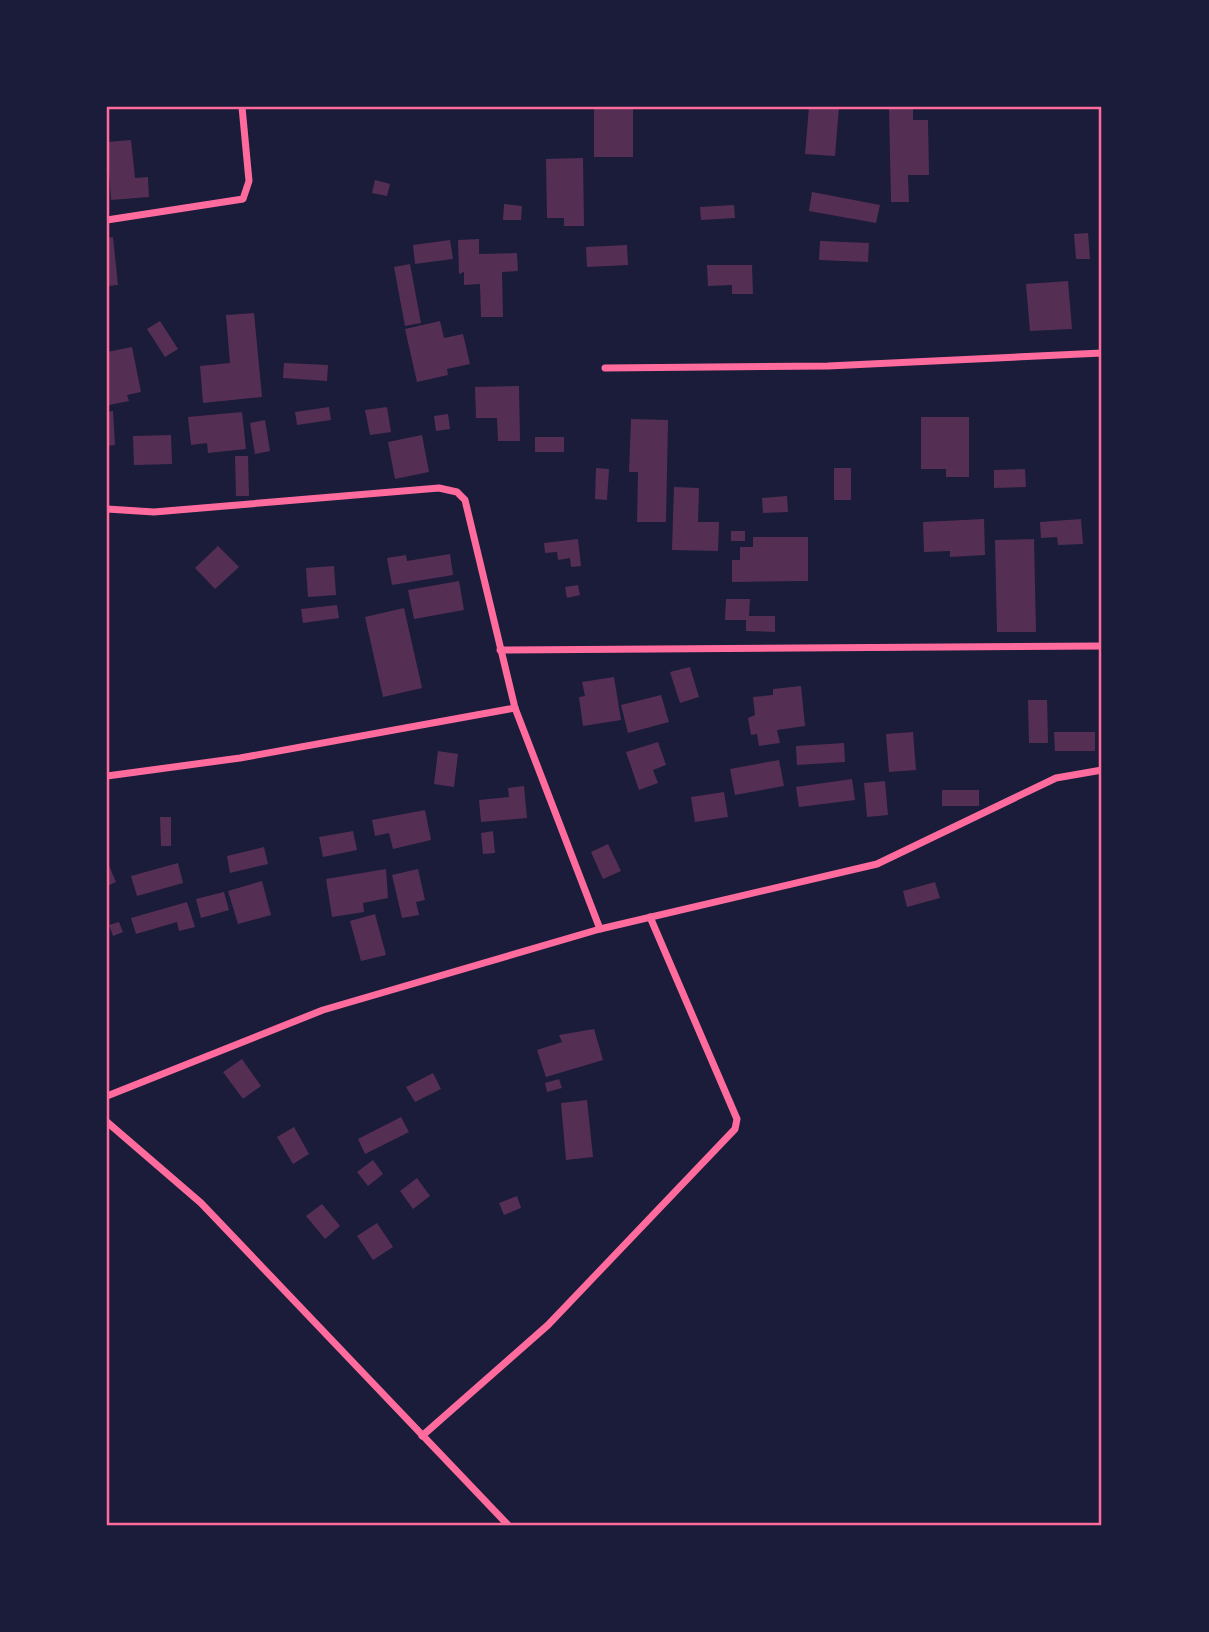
<svg xmlns="http://www.w3.org/2000/svg" width="1209" height="1632" font-family="Quicksand,sans-serif">
	<rect width="100%" height="100%" fill="#1b1b3a"/>
	<g fill="#542f53">
		<rect x="594" y="107" width="39" height="50"/>
		<path d="M809,107h30l-4,49 -30,-2z"/>
		<path d="M889,107h24v13h15l1,55h-21l1,27h-18z"/>
		<path d="M131,140l4,38 13,-1 1,20 -38,3 -4,-58z"/>
		<path d="M583,158l1,68h-20v-8h-17l-1,-59z"/>
		<path d="M375,180l15,4 -3,12 -15,-3z"/>
		<path d="M812,192l68,13 -4,18 -67,-12z"/>
		<path d="M504,204l18,2 -1,14h-18z"/>
		<path d="M734,205l1,13 -34,2 -1,-13z"/>
		<path d="M1088,233l2,26h-14l-2,-25z"/>
		<path d="M113,237l5,48 -11,1v-48z"/>
		<path d="M479,239v15l38,-1 1,18 -16,1 1,45h-22l-1,-33 -16,1v-13l-5,2 -1,-34z"/>
		<path d="M450,240l3,19 -38,5 -2,-19z"/>
		<path d="M820,241l49,2 -1,19 -49,-2z"/>
		<path d="M627,245l1,20 -41,2 -1,-20z"/>
		<path d="M410,264l11,59 -16,3 -11,-59z"/>
		<path d="M707,265h45l1,29h-21v-9l-24,1z"/>
		<path d="M1068,281l4,48 -42,2 -4,-47z"/>
		<path d="M254,313l8,84 -59,6 -3,-37 30,-3 -4,-48z"/>
		<path d="M160,321l18,28 -13,8 -18,-28z"/>
		<path d="M440,321l4,17 19,-4 7,30 -23,5 1,6 -31,7 -12,-53z"/>
		<path d="M132,347l9,45 -14,3 2,6 -20,4 -2,-53z"/>
		<path d="M284,363l44,2 -1,16 -44,-3z"/>
		<path d="M519,386l1,55h-22l-1,-23h-21l-1,-31z"/>
		<path d="M329,407l2,13 -34,5 -2,-13z"/>
		<path d="M387,407l4,25 -21,3 -5,-25z"/>
		<path d="M113,411l2,34 -8,1v-34z"/>
		<path d="M242,412l4,37 -38,4 -1,-10 -16,2 -3,-28z"/>
		<path d="M448,414l2,15 -14,2 -2,-15z"/>
		<path d="M921,417h48v60h-23v-8h-25z"/>
		<path d="M631,419l37,1 -2,102h-29l1,-50h-9z"/>
		<path d="M265,420l5,31 -15,3 -5,-31z"/>
		<path d="M171,435l1,29 -38,1 -1,-29z"/>
		<path d="M422,435l7,37 -34,7 -7,-37z"/>
		<rect x="535" y="437" width="29" height="15"/>
		<path d="M235,456h13l1,40h-13z"/>
		<path d="M596,468l13,1 -2,31 -12,-1z"/>
		<rect x="834" y="468" width="17" height="32"/>
		<path d="M1025,469l1,18 -32,1v-18z"/>
		<path d="M674,487l25,1 -1,34h21l-1,29 -46,-1z"/>
		<path d="M787,496l1,16 -25,1 -1,-15z"/>
		<path d="M984,519l1,36 -35,2v-6l-26,1 -1,-30z"/>
		<path d="M1081,519l2,25 -25,1 -1,-8 -16,1 -1,-16z"/>
		<rect x="731" y="531" width="14" height="10"/>
		<path d="M753,537h55v44l-76,1v-22h8v-13h13z"/>
		<path d="M578,539l3,27 -10,1 -1,-9 -12,2 -1,-8 -12,1 -1,-10z"/>
		<path d="M1034,539l2,93h-39l-2,-92z"/>
		<path d="M218,546l21,21 -24,22 -20,-21z"/>
		<path d="M450,554l3,21 -61,10 -5,-27 19,-3 1,6z"/>
		<path d="M334,566l2,29 -28,2 -2,-29z"/>
		<path d="M459,581l5,29 -50,9 -6,-29z"/>
		<path d="M578,585l2,10 -13,3 -2,-11z"/>
		<path d="M726,599h24l-1,17h26v16l-29,-1v-11h-21z"/>
		<path d="M337,605l2,13 -36,5 -2,-14z"/>
		<path d="M404,608l18,80 -39,9 -18,-80z"/>
		<path d="M690,667l9,30 -19,6 -10,-31z"/>
		<path d="M614,677l7,43 -38,6 -4,-29 6,-1 -3,-14z"/>
		<path d="M801,686l4,40 -28,4 3,13 -21,3 -2,-12 -6,1 -3,-17 7,-3 -2,-18 20,-2v-6z"/>
		<path d="M661,695l8,27 -41,11 -7,-28z"/>
		<path d="M1028,700h19l1,43h-19z"/>
		<path d="M913,732l3,38 -27,2 -3,-38z"/>
		<path d="M1054,732h41v19h-40z"/>
		<path d="M658,742l8,23 -13,5 5,13 -19,7 -13,-38z"/>
		<path d="M844,743l1,19 -48,3 -1,-19z"/>
		<path d="M438,751l20,3 -4,33 -20,-3z"/>
		<path d="M779,760l5,26 -49,9 -5,-26z"/>
		<path d="M852,779l3,21 -56,7 -3,-20z"/>
		<path d="M885,781l3,34 -21,2 -3,-34z"/>
		<path d="M524,786l3,32 -46,4 -2,-22 30,-3 -1,-9z"/>
		<rect x="942" y="790" width="37" height="16"/>
		<path d="M724,792l4,25 -33,5 -4,-25z"/>
		<path d="M425,810l6,30 -38,9 -4,-16 -14,3 -3,-16z"/>
		<path d="M160,817h11v29h-10z"/>
		<path d="M353,831l4,19 -34,7 -4,-20z"/>
		<path d="M493,831l2,22 -12,1 -2,-21z"/>
		<path d="M608,844l13,27 -18,8 -12,-27z"/>
		<path d="M264,847l4,17 -38,9 -3,-17z"/>
		<path d="M107,861l9,21 -9,4z"/>
		<path d="M178,863l5,20 -46,13 -6,-20z"/>
		<path d="M386,869l2,29 -25,5 1,9 -32,5 -6,-38z"/>
		<path d="M418,869l7,31 -9,2 3,13 -17,3 -10,-43z"/>
		<path d="M262,881l9,34 -33,9 -10,-33z"/>
		<path d="M935,882l5,16 -33,9 -4,-16z"/>
		<path d="M224,892l5,18 -28,8 -5,-19z"/>
		<path d="M187,902l8,25 -16,4 -2,-9 -41,12 -5,-16z"/>
		<path d="M375,914l11,41 -25,6 -11,-40z"/>
		<path d="M119,922l4,10 -10,4 -4,-11z"/>
		<path d="M594,1029l9,31 -57,17 -9,-27 25,-8 -3,-7z"/>
		<path d="M242,1059l19,27 -18,13 -20,-27z"/>
		<path d="M433,1073l8,16 -26,13 -9,-15z"/>
		<path d="M559,1079l3,9 -15,4 -2,-9z"/>
		<path d="M587,1100l6,57 -27,3 -5,-57z"/>
		<path d="M401,1117l8,15 -44,22 -7,-15z"/>
		<path d="M294,1127l15,27 -16,10 -16,-27z"/>
		<path d="M373,1160l10,14 -15,12 -11,-14z"/>
		<path d="M417,1178l13,18 -17,13 -13,-18z"/>
		<path d="M517,1196l4,12 -17,7 -5,-12z"/>
		<path d="M322,1204l18,22 -15,13 -19,-23z"/>
		<path d="M377,1223l16,24 -20,13 -16,-24z"/>
	</g>
	<g fill="none" stroke-linecap="round" stroke-linejoin="round">
		<g stroke="#ff6b9d" stroke-width="7">
			<path d="M107,220l136,-21 6,-18 -7,-74"/>
			<path d="M605,368l223,-2 274,-13"/>
			<path d="M107,509l47,3 285,-24 18,4 8,8 50,208 85,221"/>
			<path d="M500,650l602,-4"/>
			<path d="M107,776l133,-18 275,-50"/>
			<path d="M107,1096l216,-86 277,-81 277,-65 179,-86 46,-8"/>
			<path d="M107,1122l94,81 307,322"/>
			<path d="M422,1436l126,-111 187,-196 2,-10 -87,-202"/>
		</g>
	</g>
	<rect width="1209" height="1632" fill="none" stroke="#1b1b3a" stroke-width="217"/>
	<rect x="108" y="108" width="992" height="1416" fill="none" stroke="#ff6b9d" stroke-width="2.5"/>
</svg>
